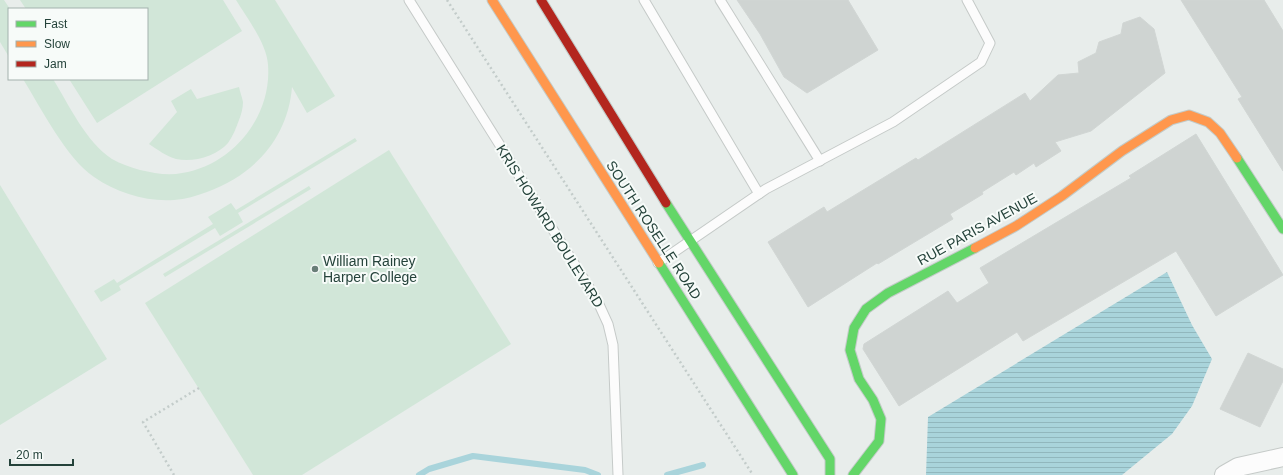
<svg xmlns="http://www.w3.org/2000/svg" width="1283" height="475" font-family="Helvetica,sans-serif">
	<defs>
		<pattern id="water-rules" width="6" height="5" patternUnits="userSpaceOnUse"><rect width="6" height="5" fill="#a9d4db"/><path d="M0 2.5h6" fill="none" stroke="#91b7bd"/></pattern>
	</defs>
	<rect width="100%" height="100%" fill="#e8edeb"/>
	<g fill="#d1e6d8">
		<path d="M0,0h4l6,9 -1,48 -9,-15z"/>
		<path d="M20,0h203l19,31 -145,92 -28,-44h78v-70h-121z"/>
		<path d="M236,0h39l60,96 -28,17 -15,-26c-4,51 -38,88 -85,105 -11,4 -21,7 -33,8 -27,2 -57,-7 -80,-23 -28,-19 -53,-69 -71,-98h30c16,26 33,63 59,80 9,5 18,8 28,11 14,3 28,6 42,3 51,-8 90,-57 86,-108 -1,-21 -21,-47 -32,-65z"/>
		<path d="M239,87c1,5 3,10 4,15 0,6 -2,13 -4,18 -3,8 -6,16 -11,23 -11,13 -35,20 -52,16 -10,-3 -18,-9 -27,-15l28,-32 -6,-11 20,-12 6,10z"/>
		<path d="M355,138l2,3 -119,72 5,9 -23,14 -5,-8 -96,58 2,4 -20,12 -7,-11 20,-12 3,4 96,-59 -5,-7 23,-14 5,7z"/>
		<path d="M389,150l122,194 -209,131h-49l-108,-172z"/>
		<path d="M0,185l107,174 -107,66z"/>
		<path d="M309,186l2,3 -146,88 -2,-3z"/>
	</g>
	<path fill="url(#water-rules)" d="M1167,272l25,53 20,34 -20,47 -20,28 -50,41h-196l2,-58z"/>
	<g fill="none" stroke-linecap="round" stroke-linejoin="round">
		<g stroke="#a9d4db" stroke-width="6">
			<path d="M419,475l10,-6 44,-13 112,14 13,5"/>
			<path d="M667,475l36,-10"/>
		</g>
	</g>
	<g fill="#cfd4d2" stroke="#d1d6d4">
		<path d="M737,0h111l30,50 -71,43 -23,-16 -24,-43z"/>
		<path d="M1181,0h83l19,31v140l-45,-72 4,-2z"/>
		<path d="M1140,17l14,12 11,44 -74,58 -36,11 6,9 -25,16 -2,-4 -18,12 -2,-3 -32,20 1,2 -33,20 3,5 -75,45 -1,-1 -69,44 -40,-65 56,-35 3,5 89,-54 2,2 107,-67 5,8 28,-26 21,-2 -1,-11 18,-9 3,-11 22,-8 2,-11z"/>
		<path d="M1196,134l87,141 -67,41 -40,-65 -153,90 -6,-9 -118,74 -36,-57 1,-5 84,-53 9,12 32,-20 -9,-15 151,-90 -2,-2z"/>
		<path d="M1248,353l35,16v12l-23,46 -40,-18z"/>
	</g>
	<g fill="none" stroke-linecap="round" stroke-linejoin="round">
		<g stroke="#c5cac8" stroke-width="11">
			<g id="lane">
				<path d="M409,0l188,300 11,24 5,21 5,130"/>
				<path d="M644,0l115,194"/>
				<path d="M720,0l100,161"/>
				<path d="M658,263l108,-74 127,-67 88,-60 9,-19 -23,-43"/>
			</g>
		</g>
		<g stroke="#c5cac8" stroke-width="20">
			<path id="street" d="M1224,475l14,-8 45,-10"/>
		</g>
		<g stroke="#c3cbc8" stroke-width="11">
			<g id="fast">
				<path d="M1237,158l46,71"/>
				<path d="M666,203l164,256v16"/>
				<path d="M659,263l134,212"/>
				<path d="M853,475l26,-34 2,-22 -8,-19 -14,-21 -9,-29 4,-22 12,-19 22,-16 87,-45"/>
			</g>
		</g>
		<g stroke="#c3cbc8" stroke-width="11">
			<g id="slow">
				<path d="M492,0l167,263"/>
				<path d="M975,248l41,-22 46,-30 60,-45 49,-31 18,-5 19,7 12,11 17,25"/>
			</g>
		</g>
		<g stroke="#c3cbc8" stroke-width="11">
			<path id="jam" d="M541,0l125,203"/>
		</g>
		<g stroke="#c3ccca" stroke-width="2.5" stroke-dasharray="2 3" stroke-linecap="butt">
			<path d="M447,0l306,475"/>
			<path d="M174,475l-31,-53 56,-34"/>
		</g>
		<use href="#lane" stroke="#fcfcfc" stroke-width="9"/>
		<use href="#street" stroke="#fcfcfc" stroke-width="18"/>
		<use href="#fast" stroke="#63d668" stroke-width="9"/>
		<use href="#slow" stroke="#ff974d" stroke-width="9"/>
		<use href="#jam" stroke="#b3261e" stroke-width="9"/>
	</g>
	<circle fill="#697e78" stroke="#f7fbf9" stroke-width="1.5" cx="315" cy="269" r="4"/>
	<g text-anchor="middle" dominant-baseline="central" stroke-width="4" stroke-linejoin="round" paint-order="stroke">
		<g font-size="14" fill="#24423a" stroke="#f7fbf9">
			<text transform="translate(550 226) rotate(58)">KRIS HOWARD BOULEVARD</text>
			<text transform="translate(977 229) rotate(-29)">RUE PARIS AVENUE</text>
			<text transform="translate(654 230) rotate(57)">SOUTH ROSELLE ROAD</text>
		</g>
		<g font-size="14" fill="#24423a" stroke="#f7fbf9" text-anchor="start">
			<text x="323" y="261">William Rainey<tspan x="323" dy="16">Harper College</tspan></text>
		</g>
	</g>
	<rect x="8" y="8" width="140" height="72" fill="#f7fbf9" stroke="#a3b1ad"/>
	<rect x="16" y="21" width="20" height="6" fill="#63d668" stroke="#a3b1ad"/>
	<text x="44" y="28" font-size="12" fill="#24423a">Fast</text>
	<rect x="16" y="41" width="20" height="6" fill="#ff974d" stroke="#a3b1ad"/>
	<text x="44" y="48" font-size="12" fill="#24423a">Slow</text>
	<rect x="16" y="61" width="20" height="6" fill="#b3261e" stroke="#a3b1ad"/>
	<text x="44" y="68" font-size="12" fill="#24423a">Jam</text>
	<path d="M10 459v6h63v-6" fill="none" stroke="#24423a" stroke-width="2"/>
	<text x="16" y="459" font-size="12" fill="#24423a" stroke="#f7fbf9" stroke-width="3" paint-order="stroke">20 m</text>
</svg>
